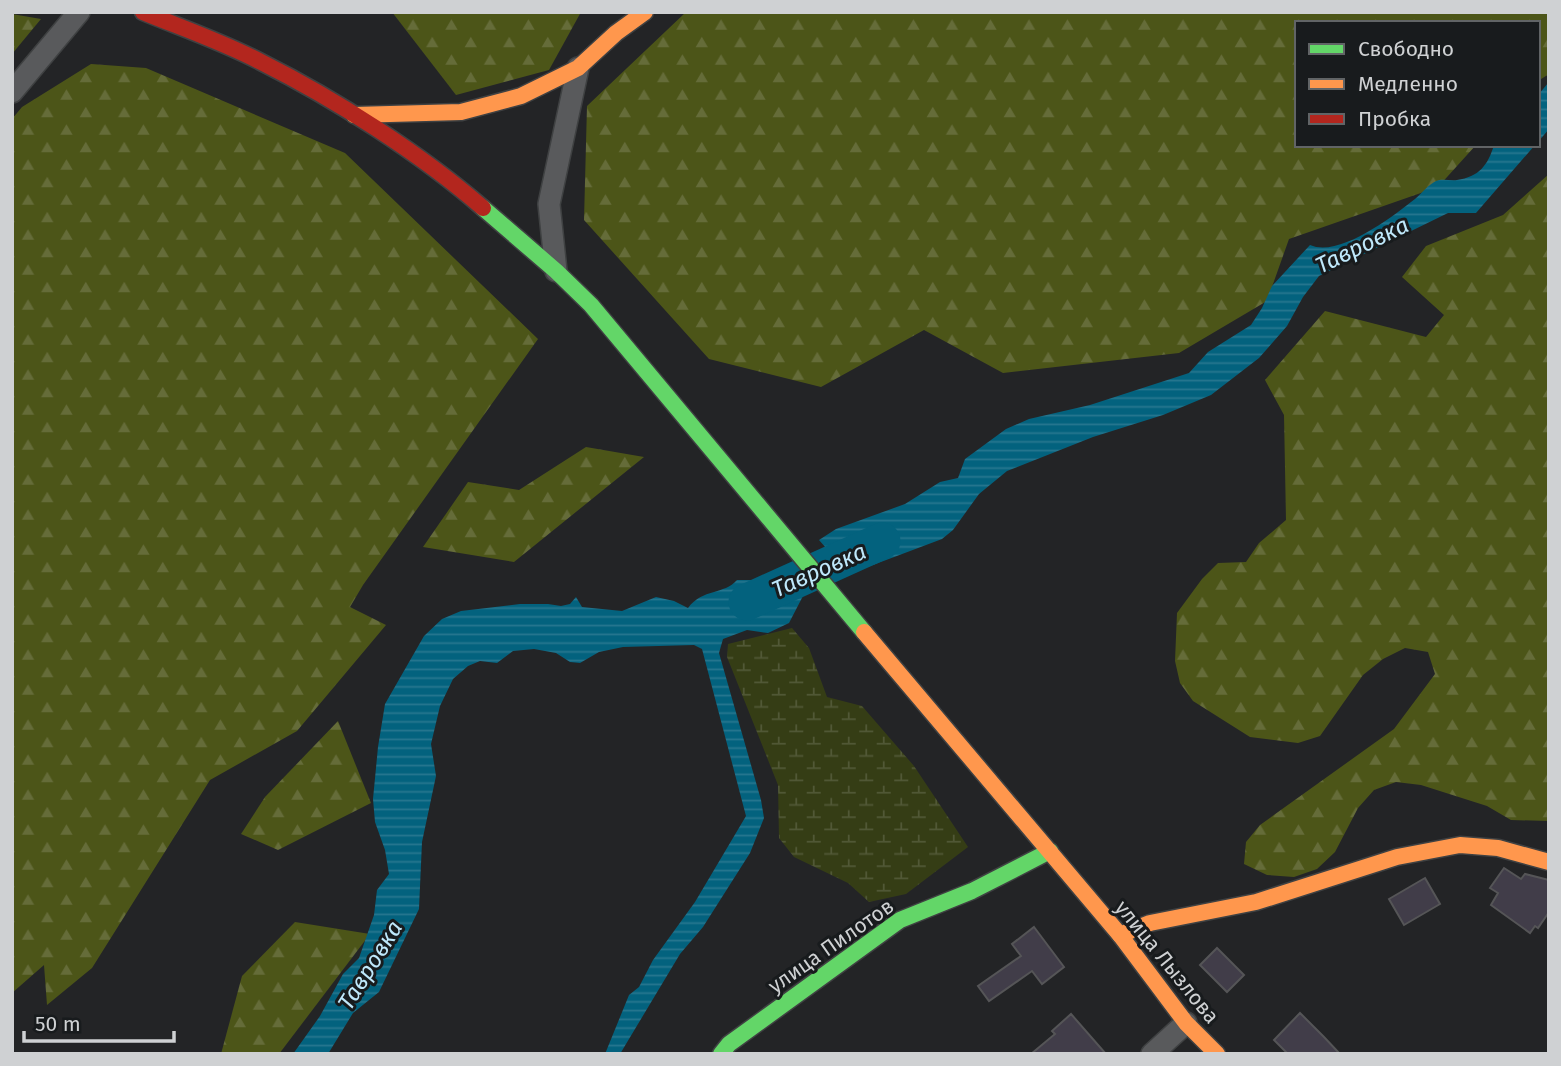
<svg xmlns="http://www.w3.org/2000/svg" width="1561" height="1066" font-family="'Fira Sans',sans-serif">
	<defs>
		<pattern id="forest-firs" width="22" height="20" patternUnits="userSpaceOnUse" patternTransform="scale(1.75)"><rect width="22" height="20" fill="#4c5518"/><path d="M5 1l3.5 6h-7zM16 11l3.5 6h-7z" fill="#656c39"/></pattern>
		<pattern id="wetland-marsh" width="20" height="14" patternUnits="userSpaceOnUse" patternTransform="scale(1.75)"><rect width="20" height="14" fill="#353d15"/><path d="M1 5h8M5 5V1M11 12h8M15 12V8" fill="none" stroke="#515836"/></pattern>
		<pattern id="water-rules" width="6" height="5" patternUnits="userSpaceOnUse" patternTransform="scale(1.75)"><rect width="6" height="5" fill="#03627e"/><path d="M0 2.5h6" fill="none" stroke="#27778f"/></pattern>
	</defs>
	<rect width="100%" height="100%" fill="#232426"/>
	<g fill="url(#forest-firs)">
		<path d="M392,12h189l-32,58 -93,25z"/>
		<path d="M686,12h863v62l-11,7v-58h-241v122h179l-38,42 -149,52 -22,62 -88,52 -176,20 -79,-43 -103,57 -112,-28 -125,-139 3,-114z"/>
		<path d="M12,14l29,5 -29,35z"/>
		<path d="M91,64l55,4 199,85 193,186 -175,246 -13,22 36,18 -89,106 -87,49 -118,188 -45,37 -3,-40 -32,28v-874l10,-12z"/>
		<path d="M1549,174v647l-38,-1 -24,-14 -66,-21 -25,-3 -22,8 -16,18 -23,44 -18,17 -23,8 -27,-2 -23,-11 2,-22 14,-17 134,-96 41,-55 -7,-22 -23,-4 -22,11 -20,16 -43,61 -22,7 -48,-6 -57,-36 -13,-18 -5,-22 2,-48 25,-34 16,-16 28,-1 13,-19 27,-23 -2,-105 -19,-35 60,-69 101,26 18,-22 -42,-38 24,-31 77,-31z"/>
		<path d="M586,447l58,10 -130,105 -91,-15 45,-65 51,8z"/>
		<path d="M338,721l33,82 -93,47 -37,-16 24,-37z"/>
		<path d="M295,922l75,12 -91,120h-58l21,-78z"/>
	</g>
	<path fill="url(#wetland-marsh)" d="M792,628l17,20 18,49 35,9 52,60 54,81 -62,47 -37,8 -21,-19 -54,-26 -15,-19 -1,-53 -51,-128 1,-13z"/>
	<g fill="url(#water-rules)">
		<path d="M1549,82v47l-11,13v-47z"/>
		<path d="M1494,145h41l-59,68h-28l-129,63 -16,21 -16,29 -28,32 -48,37 -48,20 -70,22 -86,34 -28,23 -26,36 -11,9 -93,35 -30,-34 17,-11 69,-25 35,-22 18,-4 7,-19 41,-30 23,-10 61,-14 99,-32 19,-21 43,-27 11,-17 10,-22 38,-41c29,13 82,-28 105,-46 7,-6 13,-14 21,-18 6,-3 14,0 21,-1 22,-3 31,-15 37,-35z"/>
		<path d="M780,569l23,27 -14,27 -21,10 -21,-3 -24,9 -4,14 42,147 3,18 -14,35 -47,74 -23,27 -60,100h-15l24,-59 10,-8 14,-27 42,-58 51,-86 -44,-167 -8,-4 -71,2 -24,5 -19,11 -10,-1 -14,-9 -22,-4 -21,2 -16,12 -17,-2 -12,5 -15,13 -13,27 -9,38 5,32 -14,66 -3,67 -40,83 -26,21 -25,41h-35l27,-38 23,-42 16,-16 15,-43 3,-25 12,-16 -4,-24 -10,-28 -2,-23 5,-52 7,-43 39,-68 18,-17 19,-8 59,-7h28l13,2 9,-2 6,-7 6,10 40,4 34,-14 18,4 14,7c15,-20 36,-13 49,-28h18z"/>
	</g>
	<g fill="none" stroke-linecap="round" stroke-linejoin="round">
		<path stroke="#03627e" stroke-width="37" d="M747,602l135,-61"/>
	</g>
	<g fill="#413d49" stroke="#555557" stroke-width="2">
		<path d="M1504,868l17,11 4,-5 24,6v32l-11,16 -3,-2 -5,7 -39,-28 7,-12 -8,-5z"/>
		<path d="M1425,878l15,26 -36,21 -15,-26z"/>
		<path d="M1034,927l30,40 -22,17 -10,-13 -43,30 -11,-15 43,-30 -9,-12z"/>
		<path d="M1217,948l27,27 -17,17 -27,-27z"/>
		<path d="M1300,1013l24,24 16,17h-52l-14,-14z"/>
		<path d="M1071,1014l35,40h-75l24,-20 -3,-3z"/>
	</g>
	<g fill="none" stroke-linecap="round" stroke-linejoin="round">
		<g stroke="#3f4142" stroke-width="24">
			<g id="street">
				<path d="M12,92l67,-80"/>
				<path d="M556,271l-7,-67 29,-136"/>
				<path d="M1152,1054l34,-31"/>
			</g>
		</g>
		<g stroke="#3f4142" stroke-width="19">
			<g id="fast">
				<path d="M483,208l73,63 35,34 273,327"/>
				<path d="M721,1054l8,-10 171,-124 72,-29 78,-40"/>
			</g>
		</g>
		<g stroke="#3f4142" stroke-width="19">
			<g id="slow">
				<path d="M354,115l107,-3 60,-16 57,-28 38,-35 29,-21"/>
				<path d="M864,632l256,303 66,88 31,31"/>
				<path d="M1120,935l30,-12 106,-21 141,-45 63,-12 38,3 51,14"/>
			</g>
		</g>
		<g stroke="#3f4142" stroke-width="19">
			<path id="jam" d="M143,12c39,16 80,30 118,50 74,37 160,92 222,146"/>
		</g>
		<use href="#street" stroke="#595a5c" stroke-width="21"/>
		<use href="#fast" stroke="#63d668" stroke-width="16"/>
		<use href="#slow" stroke="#ff974d" stroke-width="16"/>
		<use href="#jam" stroke="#b3261e" stroke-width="16"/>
	</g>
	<g text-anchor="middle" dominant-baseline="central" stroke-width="6" stroke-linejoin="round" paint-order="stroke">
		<g font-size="21" fill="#cfd1d3" stroke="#181b1d">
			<text transform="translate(831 946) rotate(-35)">улица Пилотов</text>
			<text transform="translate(1167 962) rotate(51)">улица Лызлова</text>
		</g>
		<g font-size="23" font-style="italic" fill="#bfe8fb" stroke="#181b1d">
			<text transform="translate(1362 245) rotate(-26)">Тавровка</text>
			<text transform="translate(819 570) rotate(-24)">Тавровка</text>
			<text transform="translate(370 965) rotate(-58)">Тавровка</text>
		</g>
	</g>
	<rect width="1561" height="1066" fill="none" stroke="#cfd1d3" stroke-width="28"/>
	<rect x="1295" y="21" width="245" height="126" fill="#181b1d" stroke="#616466" stroke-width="2"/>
	<rect x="1309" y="44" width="35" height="10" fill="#63d668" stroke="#616466" stroke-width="2"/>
	<text x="1358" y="56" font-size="21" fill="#cfd1d3">Свободно</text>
	<rect x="1309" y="79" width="35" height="10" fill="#ff974d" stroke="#616466" stroke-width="2"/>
	<text x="1358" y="91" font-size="21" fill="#cfd1d3">Медленно</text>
	<rect x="1309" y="114" width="35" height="10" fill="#b3261e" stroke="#616466" stroke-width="2"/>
	<text x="1358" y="126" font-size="21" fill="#cfd1d3">Пробка</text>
	<path d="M24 1031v10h150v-10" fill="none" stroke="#cfd1d3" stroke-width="3.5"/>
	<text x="35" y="1031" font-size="21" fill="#cfd1d3" stroke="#181b1d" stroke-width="5" paint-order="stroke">50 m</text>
</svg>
